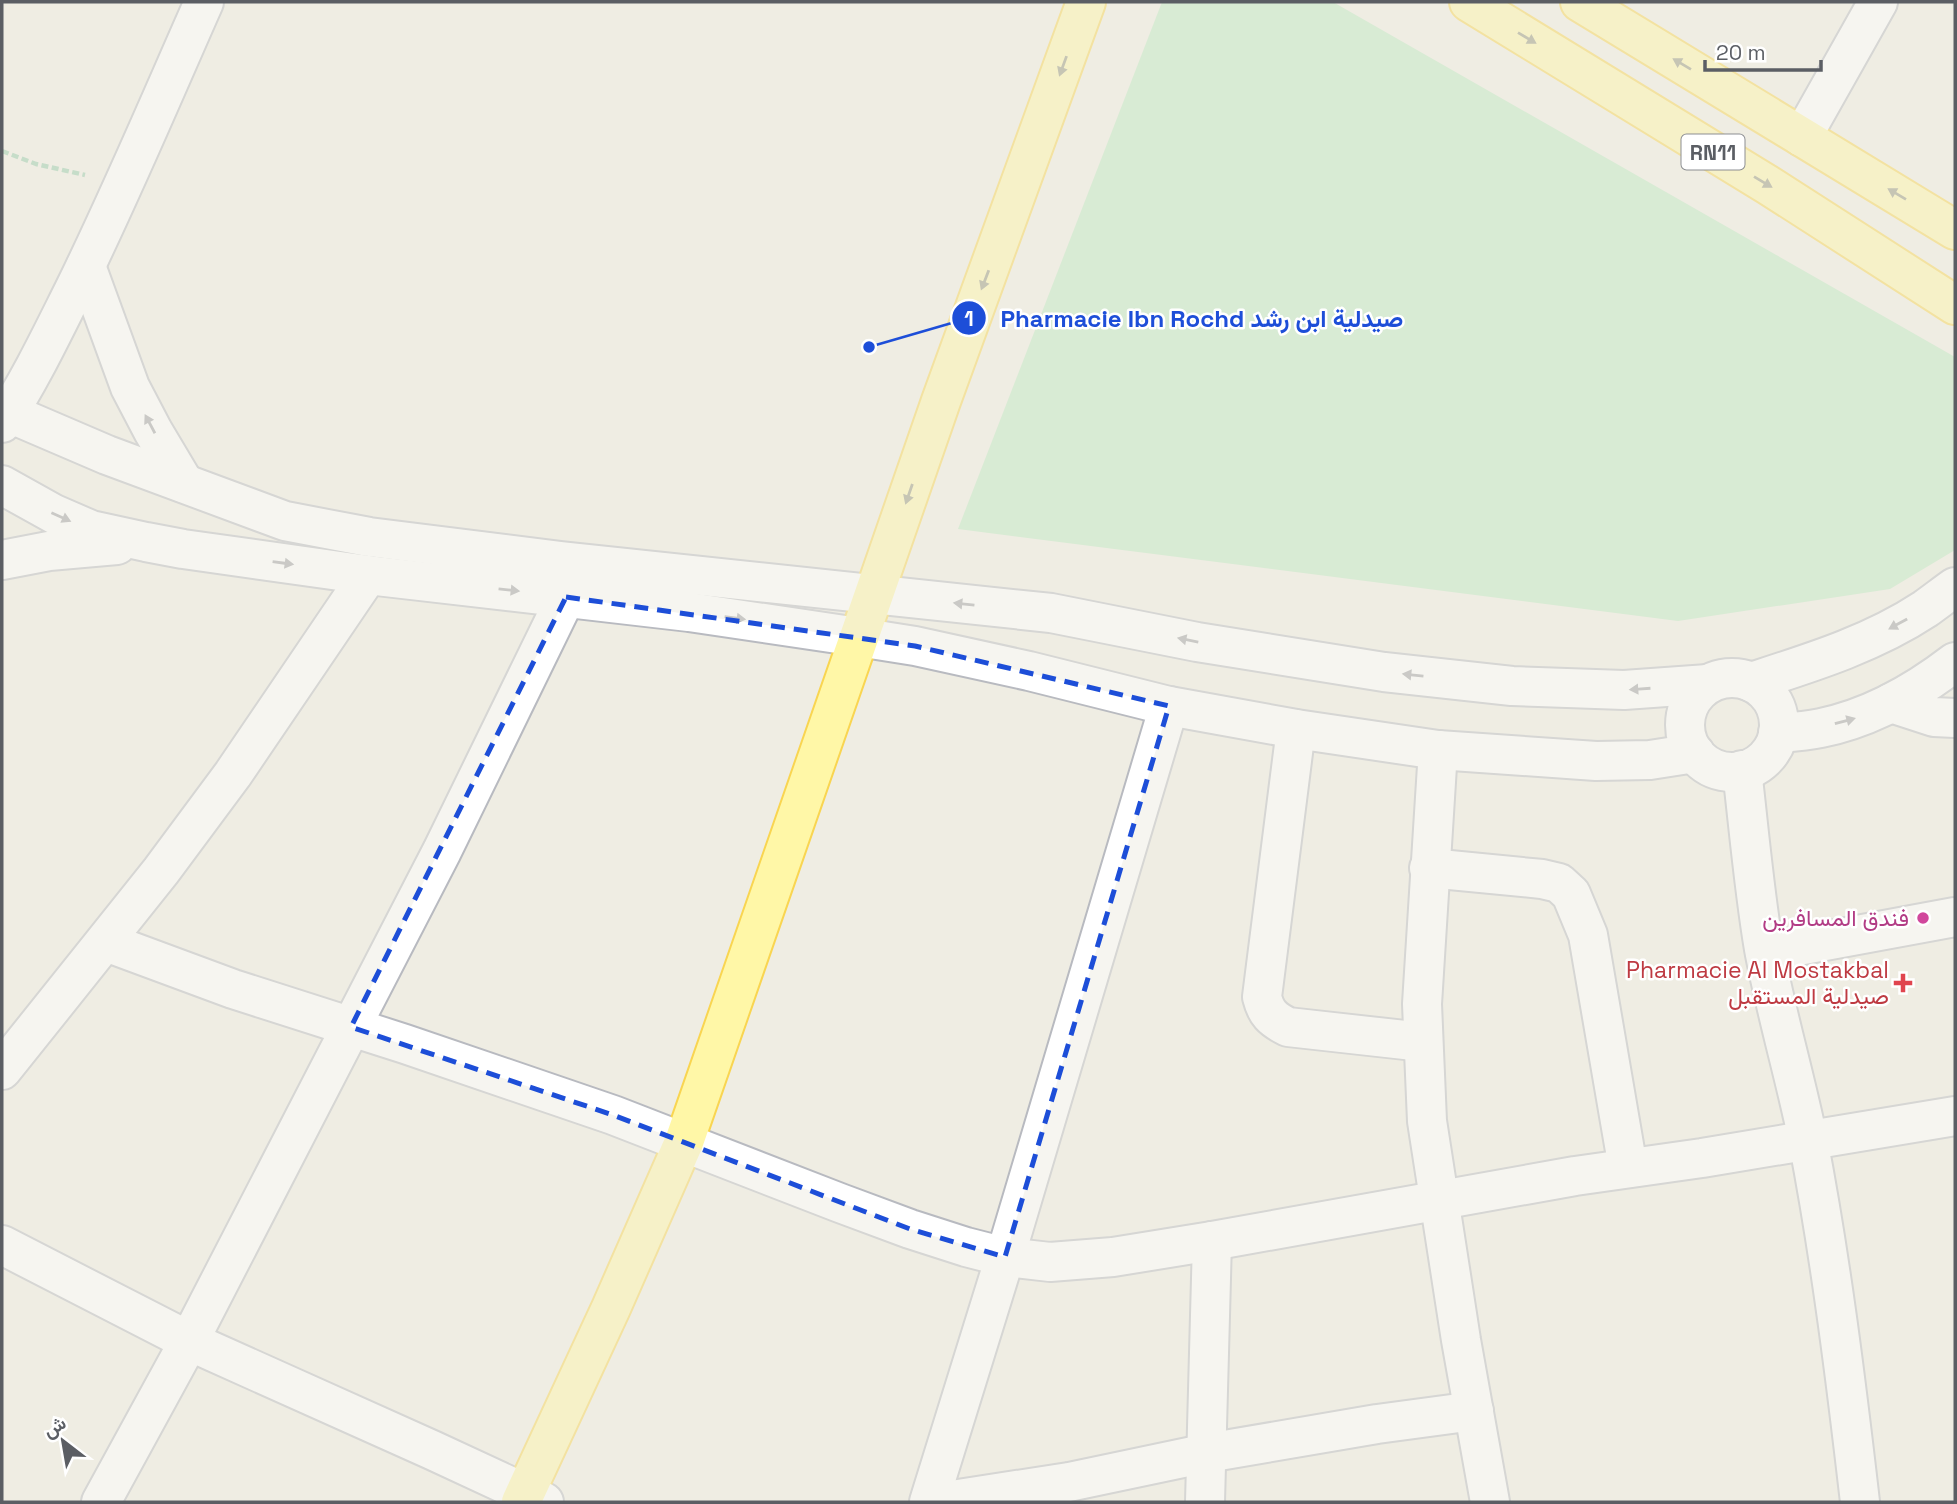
<svg xmlns="http://www.w3.org/2000/svg" width="1957" height="1504" font-family="'Space Grotesk',Vazirmatn,sans-serif">
	<rect width="100%" height="100%" fill="#efede3"/>
	<path fill="#bde8c0" d="M1162,2h171l622,355v193l-65,39 -212,32 -720,-92z"/>
	<g fill="none" stroke-linecap="round" stroke-linejoin="round">
		<g stroke="#b8bac0" stroke-width="42">
			<g id="minor">
				<path d="M1802,137l76,-135"/>
				<path d="M86,266l44,121 23,44 31,52"/>
				<path d="M9,413l98,42 178,66 84,16 192,24 490,52 146,29 187,30 128,14 112,4 84,-6"/>
				<path d="M2,423c27,-41 49,-87 71,-131 47,-95 88,-193 131,-290"/>
				<path d="M2,485l52,29 37,16 55,12 37,7 185,26 321,37 169,25 57,9 114,25 140,35 127,23 142,21 158,11 54,-1 45,-7"/>
				<path d="M2,560l47,-9 68,-6"/>
				<circle cx="1732" cy="725" r="47"/>
				<path d="M1751,682c59,-19 121,-38 174,-73 10,-7 20,-15 30,-22"/>
				<path d="M1891,703l43,14 21,1"/>
				<path d="M1296,729l-34,268c4,16 10,22 26,30l135,15"/>
				<path d="M1778,733c14,-1 29,-2 43,-5 49,-10 95,-36 134,-66"/>
				<path d="M1438,750l-16,254 5,117 34,219 29,162"/>
				<path d="M1742,770c7,60 12,120 22,179 12,64 31,127 44,191 23,120 38,241 52,362"/>
				<path d="M1429,868l113,11 17,4 12,11 17,41 40,233"/>
				<path d="M106,942l127,47 172,55 208,71 227,88 70,26 56,18 39,10 45,5 63,-5 99,-16 363,-65 127,-18 253,-42"/>
				<path d="M1765,952l190,-35"/>
				<path d="M2,1070l159,-199 72,-97 135,-199"/>
				<path d="M2,1245l187,96 243,109 112,52"/>
				<path d="M101,1502l88,-161 253,-490 124,-254"/>
				<path d="M929,1502l76,-245 164,-551"/>
				<path d="M939,1502l130,-20 138,-29 170,-29 97,-13"/>
				<path d="M1205,1502l7,-261"/>
			</g>
		</g>
		<g stroke="#f9d551" stroke-width="42">
			<g id="major">
				<path d="M1469,2l299,183 187,120"/>
				<path d="M1580,2l375,228"/>
				<path d="M521,1502l90,-194 73,-166 257,-741 145,-399"/>
			</g>
		</g>
		<path stroke="#96c9a8" stroke-width="4.5" stroke-dasharray="7 3.5" stroke-linecap="butt" d="M2,151l34,13 49,11"/>
		<use href="#minor" stroke="#fff" stroke-width="38"/>
		<use href="#major" stroke="#fff7a7" stroke-width="38"/>
	</g>
	<defs><path id="oneway-solid" d="M-6-.8H1V-3.2L6.5 0L1 3.2V.8H-6Z" transform="scale(1.75)"/></defs>
	<g fill="#94947b">
		<use href="#oneway-solid" transform="translate(1527 38) rotate(31)"/>
		<use href="#oneway-solid" transform="translate(1682 64) rotate(-149)"/>
		<use href="#oneway-solid" transform="translate(1063 66) rotate(110)"/>
		<use href="#oneway-solid" transform="translate(1763 182) rotate(31)"/>
		<use href="#oneway-solid" transform="translate(1897 194) rotate(-149)"/>
		<use href="#oneway-solid" transform="translate(985 280) rotate(111)"/>
		<use href="#oneway-solid" transform="translate(909 494) rotate(109)"/>
	</g>
	<g fill="#9d9ea2">
		<use href="#oneway-solid" transform="translate(150 424) rotate(-118)"/>
		<use href="#oneway-solid" transform="translate(61 517) rotate(24)"/>
		<use href="#oneway-solid" transform="translate(283 563) rotate(8)"/>
		<use href="#oneway-solid" transform="translate(509 590) rotate(6)"/>
		<use href="#oneway-solid" transform="translate(964 604) rotate(-174)"/>
		<use href="#oneway-solid" transform="translate(735 618) rotate(8)"/>
		<use href="#oneway-solid" transform="translate(1898 624) rotate(151)"/>
		<use href="#oneway-solid" transform="translate(1188 640) rotate(-169)"/>
		<use href="#oneway-solid" transform="translate(1413 675) rotate(-174)"/>
		<use href="#oneway-solid" transform="translate(1640 689) rotate(176)"/>
		<use href="#oneway-solid" transform="translate(1845 721) rotate(-15)"/>
	</g>
	<path d="M0 0H1957V1504H0ZM566,597l349,49 254,60 -164,551 -95,-28 -297,-114 -262,-88z" fill="#efede3" fill-opacity=".55" fill-rule="evenodd"/>
	<path fill="none" stroke="#1d4ed8" stroke-width="5" stroke-dasharray="14 9" stroke-linejoin="round" d="M566,597l349,49 254,60 -164,551 -95,-28 -297,-114 -262,-88z"/>
	<circle fill="#d1479c" stroke="#fff" stroke-width="2.5" cx="1923" cy="918" r="7"/>
	<path fill="#e0444e" stroke="#fff" stroke-width="2.5" d="M1899.5 972.5h7v7h7v7h-7v7h-7v-7h-7v-7h7z"/>
	<g text-anchor="middle" dominant-baseline="central" stroke-width="5" stroke-linejoin="round" paint-order="stroke">
		<rect fill="#fff" stroke="#8c8e92" stroke-width="2" x="1681.5" y="134.5" width="63" height="35" rx="5"/>
		<g font-size="21" font-weight="bold" fill="#5b5e64">
			<text x="1713" y="152">RN11</text>
		</g>
		<g font-size="23" fill="#b23c85" stroke="#fff" text-anchor="end">
			<text x="1909" y="918">فندق المسافرين</text>
		</g>
		<g font-size="23" fill="#be3a42" stroke="#fff" text-anchor="end">
			<text x="1889" y="970">Pharmacie Al Mostakbal<tspan x="1889" dy="26">صيدلية المستقبل</tspan></text>
		</g>
	</g>
	<path fill="none" stroke="#1d4ed8" stroke-width="2.5" d="M869 347L969 318"/>
	<g fill="#1d4ed8" stroke="#fff" stroke-width="2.5">
		<circle cx="869" cy="347" r="7"/>
		<circle cx="969" cy="318" r="18"/>
	</g>
	<g font-size="21" text-anchor="middle" font-weight="bold" fill="#fff">
		<text x="969" y="326">1</text>
	</g>
	<g font-size="24" text-anchor="middle" font-weight="bold" fill="#1d4ed8" stroke="#fff" stroke-width="5" stroke-linejoin="round" paint-order="stroke">
		<text x="1202" y="327">Pharmacie Ibn Rochd صيدلية ابن رشد</text>
	</g>
	<rect width="1957" height="1504" fill="none" stroke="#5b5e64" stroke-width="7"/>
	<g transform="translate(63 1441) rotate(329)" stroke="#ffffff" stroke-width="5" paint-order="stroke">
	<path d="M0-5L12 26L0 18L-12 26Z" fill="#5b5e64"/>
	<text y="-10" font-size="19" font-weight="bold" text-anchor="middle" fill="#5b5e64">ش</text>
	</g>
	<path d="M1705 60v10h116v-10" fill="none" stroke="#5b5e64" stroke-width="3.5"/>
	<text x="1716" y="60" font-size="21" fill="#5b5e64" stroke="#ffffff" stroke-width="5" paint-order="stroke">20 m</text>
</svg>
